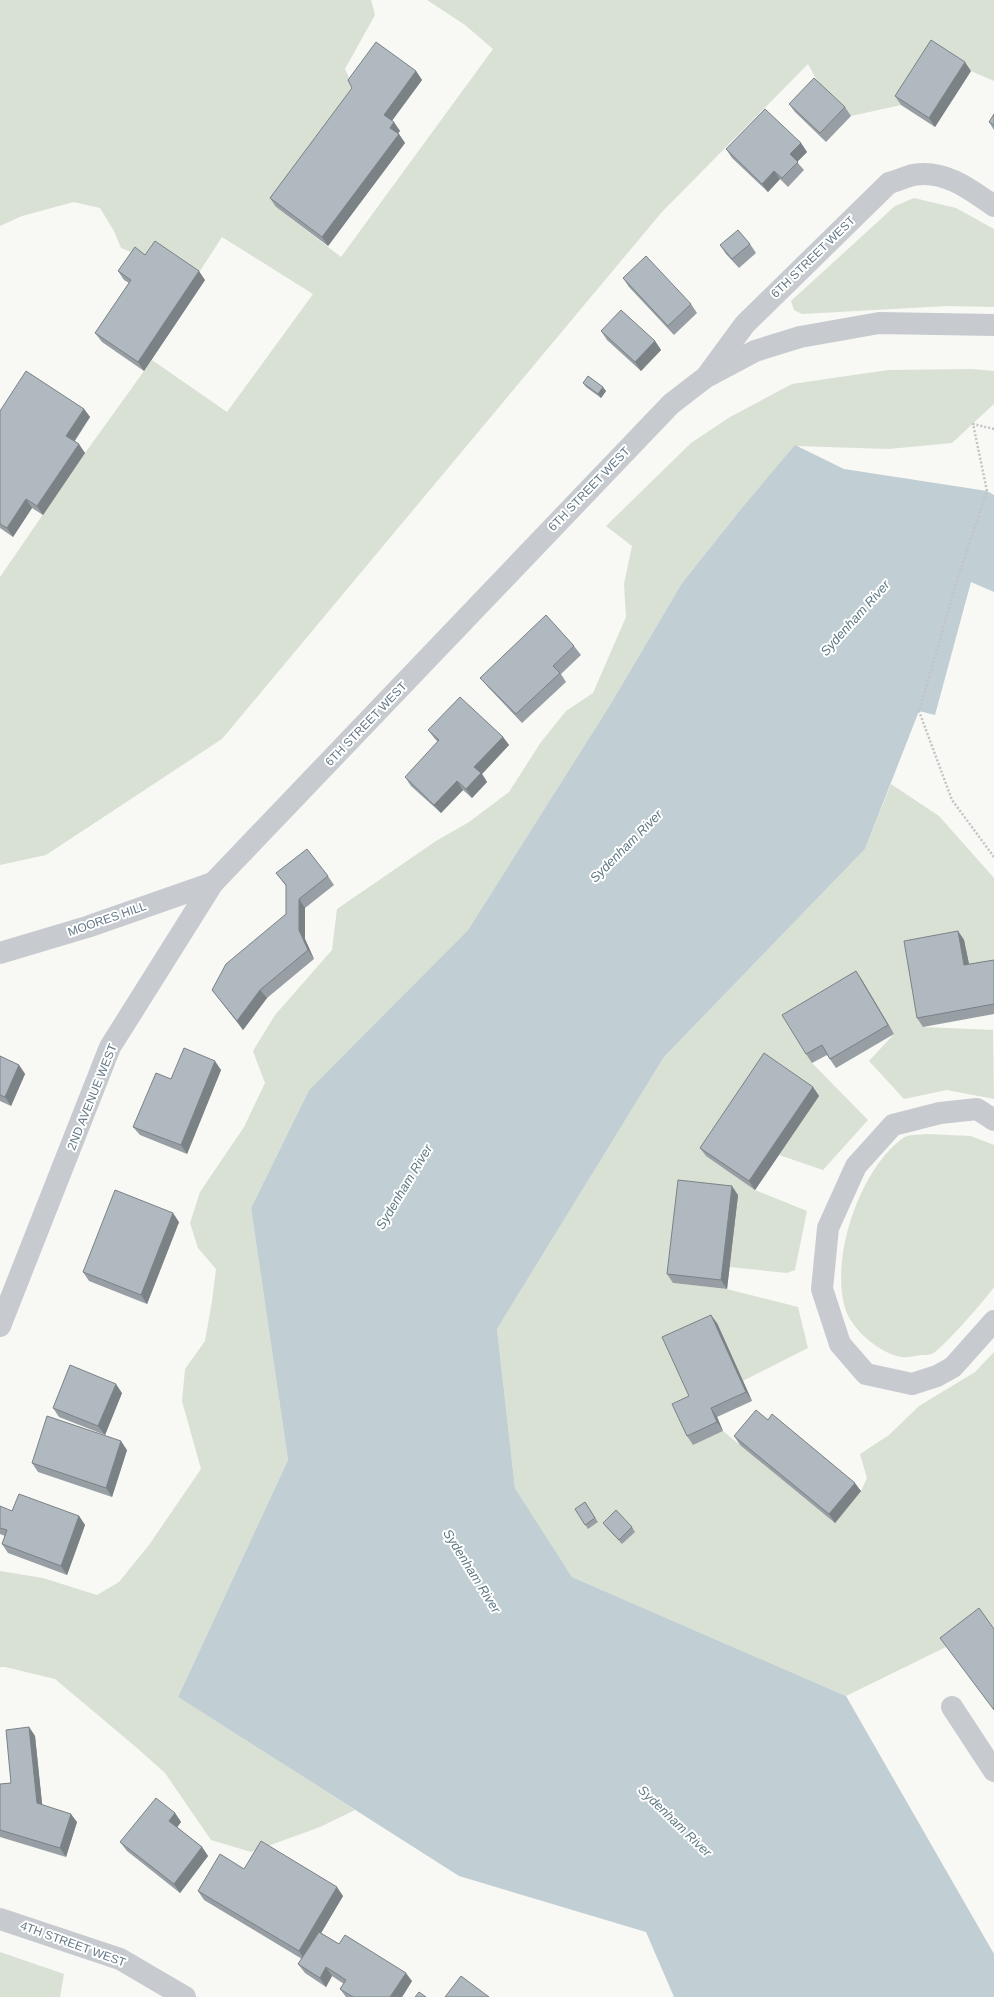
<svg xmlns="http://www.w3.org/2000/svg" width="994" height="1997" font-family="Helvetica,sans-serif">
	<rect width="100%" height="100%" fill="#f8f8f5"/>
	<g fill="#d9e1d5">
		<path d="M0,0h371l4,15 -30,54 9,19 -78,119 65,50 152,-208 -28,-24 -38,-25h567v81l-23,-10 -34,-22 -36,56 -50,11 -31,-30 -12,-22 -147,149 -439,526 -176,116 -46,10v-288l85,-124 67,-93 75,52 86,-118 -91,-57 -24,37 -47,-11 -10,-7 -20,-8 -7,-17 -14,-23 -26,-6 -52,14 -22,10z"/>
		<path d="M914,198l42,10 38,21v78l-47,-1 -145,8 -8,-4 -3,-9 104,-95z"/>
		<path d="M972,369l22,2v33l-42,39 -63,6 -94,-3 -54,63 -59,74 -72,122 -142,225 -159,160 -58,118 37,252 -110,237 177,113 -35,17 -69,25 -40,-12 -46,-67 -28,-25 -82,-69 -50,-12h-5v-96l43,7 54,17 22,-13 30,-37 52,-76 -19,-68 3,-32 20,-28 7,-40 4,-32 -18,-21 -8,-25 10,-31 44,-65 21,-44 -12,-32 22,-36 57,-65 5,-41 99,-68 33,-19 40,-30 32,-50 25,-31 27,-18 33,-76 -2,-33 8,-38 -26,-20 85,-83 39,-26 62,-33 96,-14z"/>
		<path d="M891,784l48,32 55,62v92l-71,57 70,3 1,69 -47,-9 -43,9 -35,-38 25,-27 -32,-54 -50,83 56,57 -45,50 -44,-15 -24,35 52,21 -12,59 -8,3 -58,-6 -56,16 54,6 71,18 10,41 -113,57 -2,39 30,-13 17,14 121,46 6,-13 -7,-24 29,-19 30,-29 56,-34 19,-20v277l-48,18 -100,49 -274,-119 -57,-89 -18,-159 167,-272 201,-208z"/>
		<path d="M927,1134l44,2 23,9v142c-7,11 -53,63 -62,67 -3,1 -9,1 -12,1 -5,1 -13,3 -18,2 -22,-3 -51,-28 -57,-49 -15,-51 15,-139 58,-170 5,-4 17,-3 24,-4z"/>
		<path d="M0,1952l64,22 -4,23h-60z"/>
	</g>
	<path fill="#c1ced3" d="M795,445l49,24 143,22 7,4v97l-23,-10 -36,133 -16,-4 -54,138 -201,208 -167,272 18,159 57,89 274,119 148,258v43h-320l-28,-65 -187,-56 -281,-179 110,-237 -37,-252 58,-118 159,-160 142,-225 72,-122 59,-74z"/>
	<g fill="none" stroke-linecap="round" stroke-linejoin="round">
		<path stroke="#c2c4c6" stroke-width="2.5" stroke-dasharray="2 2" stroke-linecap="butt" d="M994,429l-21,-5 14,67 -29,86 -39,134 33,89 42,57"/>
		<g stroke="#c7cbcf" stroke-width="22">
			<path d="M710,375l45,-24 45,-14 79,-14 115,2"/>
			<path d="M0,953l87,-26 126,-44"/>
			<path d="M994,1120l-17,-11 -37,4 -47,12 -37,41 -28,62 -6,61 18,55 26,30 46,10 25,-8 16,-9 41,-46"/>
			<path d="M0,1326l110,-279 103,-164 458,-479 35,-27 39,-53 144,-141c8,-2 16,-6 24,-8 31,-6 57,14 81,31"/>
			<path d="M952,1707l42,64"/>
			<path d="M0,1919l120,40 65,38"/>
		</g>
	</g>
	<g fill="#979fa4">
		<path d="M416,71l6,9 -30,41 8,10 -2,2 7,10 -77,103 -52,-39 -6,-9z"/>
		<path d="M971,71l-36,56 -34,-22 -6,-9z"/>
		<path d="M789,104l56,3 6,9 -25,26 -31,-30z"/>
		<path d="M994,114v16l-5,-8z"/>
		<path d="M801,143l6,9 -10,10 7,8 -16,17 -8,-8 -12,13 -36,-34 -6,-9z"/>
		<path d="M750,244l6,9 -17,15 -13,-14 -6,-9z"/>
		<path d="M145,255l60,25 -61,91 -42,-29 -7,-9 34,-50 -5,-3 -6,-9z"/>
		<path d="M623,278l68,26 6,9 -23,22 -45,-48z"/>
		<path d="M601,331l54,10 6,9 -20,21 -34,-31z"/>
		<path d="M583,383l23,8 -5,7 -15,-11z"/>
		<path d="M84,409l6,8 -15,24 10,12 -42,62 -11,-7 -19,29 -13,-9v-117z"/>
		<path d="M574,646l7,9 -20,19 5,8 -44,41 -35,-37 -7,-8z"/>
		<path d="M428,730l75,7 6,8 -27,29 5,8 -15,16 -9,-8 -22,23 -30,-27 -6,-9 33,-35 -3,-3z"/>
		<path d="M276,873l52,3 6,9 -29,23v31l9,20 -47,39 -24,32 -24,-31 -7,-9 74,-76v-28z"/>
		<path d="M958,931l6,9 5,24 25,-4v54l-71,13 -6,-9z"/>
		<path d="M862,980l32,54 -58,34 -9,-13 -15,8 -6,-9z"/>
		<path d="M0,1056l19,9 6,9 -14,32 -11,-5z"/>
		<path d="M221,1070l-34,84 -47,-19 -7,-8 38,-48z"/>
		<path d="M813,1087l6,9 -64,94 -49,-34 -6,-8z"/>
		<path d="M738,1195l-11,94 -54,-6 -6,-9z"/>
		<path d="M179,1222l-32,82 -58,-23 -6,-9z"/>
		<path d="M717,1323l35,78 -35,16 6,14 -30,14 -6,-9 2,-40z"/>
		<path d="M122,1393l-17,42 -46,-18 -6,-9z"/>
		<path d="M768,1420l93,71 -26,32 -95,-78 -6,-9z"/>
		<path d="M127,1450l-15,47 -74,-25 -6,-9z"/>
		<path d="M585,1502l13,20 -10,7 -13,-20z"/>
		<path d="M12,1511l67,5 6,9 -18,50 -59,-22 -6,-9 3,-8 -5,-2v-6z"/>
		<path d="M603,1523l29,4 3,5 -13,12 -16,-17z"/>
		<path d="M29,1727l6,9 7,69 35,17 -11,35 -66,-20v-53l11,-1z"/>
		<path d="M175,1813l6,9 -4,5 25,20 6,9 -28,37 -53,-42 -7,-9z"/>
		<path d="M244,1869l99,27 -22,37 18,11 73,37 -10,16h-56l-6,-8 4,-5 -12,-8 -6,11 -21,-14 -7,-9 4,-5 -98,-59 -6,-9z"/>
	</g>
	<g fill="#7b8286">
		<path d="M965,62l6,9 -36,56 -6,-9z"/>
		<path d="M416,71l6,9 -32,43 -6,-8z"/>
		<path d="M394,122l6,9 -4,5 -6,-8z"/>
		<path d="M399,134l6,9 -77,103 -6,-9z"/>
		<path d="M801,143l6,9 -11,11 -6,-9z"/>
		<path d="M774,171l6,8 -12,13 -6,-8z"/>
		<path d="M199,271l6,9 -61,91 -6,-9z"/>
		<path d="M655,341l6,9 -20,21 -6,-9z"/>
		<path d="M603,387l3,4 -5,7 -3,-4z"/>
		<path d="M84,409l6,8 -18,27 -6,-8z"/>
		<path d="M79,444l6,9 -42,62 -6,-9z"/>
		<path d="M26,499l6,9 -19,29 -6,-9z"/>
		<path d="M503,737l6,8 -27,29 5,8 -15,16 -6,-9 8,-22z"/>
		<path d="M457,781l6,9 -22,23 -7,-8z"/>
		<path d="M299,899l6,9v31l9,20 -6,-9 -9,-20z"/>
		<path d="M958,931l6,9 7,34 -7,-9z"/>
		<path d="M856,971l6,9 32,54 -6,-9z"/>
		<path d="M260,990l7,8 -24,32 -6,-9z"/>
		<path d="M215,1061l6,9 -34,84 -6,-9z"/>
		<path d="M19,1065l6,9 -14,32 -6,-9z"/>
		<path d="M813,1087l6,9 -64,94 -6,-9z"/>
		<path d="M732,1186l6,9 -11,94 -6,-9z"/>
		<path d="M173,1213l6,9 -32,82 -6,-9z"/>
		<path d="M711,1315l6,8 35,78 -6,-9z"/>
		<path d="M116,1384l6,9 -17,42 -7,-9z"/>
		<path d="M711,1408l6,9 6,14 -6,-9z"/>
		<path d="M121,1441l6,9 -15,47 -6,-9z"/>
		<path d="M855,1483l6,8 -26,32 -6,-9z"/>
		<path d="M79,1516l6,9 -18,50 -6,-9z"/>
		<path d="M29,1727l6,9 8,76 -6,-9z"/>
		<path d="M175,1813l6,9 -6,8 -6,-9z"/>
		<path d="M71,1814l6,8 -11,35 -6,-9z"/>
		<path d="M202,1847l6,9 -28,37 -6,-9z"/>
		<path d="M337,1887l6,9 -38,64 -6,-9z"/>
		<path d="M326,1967l6,9 -6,11 -6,-9z"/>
		<path d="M406,1973l6,8 -10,16h-12z"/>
	</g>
	<g fill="#b0b9bf" stroke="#7b8286">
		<path d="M931,40l34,22 -36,56 -34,-22z"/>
		<path d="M376,42l40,29 -32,44 10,7 -4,6 9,6 -77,103 -52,-39 82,-110 -4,-8z"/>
		<path d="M814,78l31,29 -25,26 -31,-29z"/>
		<path d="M765,109l36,34 -11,11 8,8 -16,16 -8,-7 -12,13 -36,-35z"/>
		<path d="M994,114v11l-5,-3z"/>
		<path d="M738,230l12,14 -18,15 -12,-14z"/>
		<path d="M155,241l44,30 -61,91 -43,-29 36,-53 -13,-9 17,-24 10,8z"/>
		<path d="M646,256l45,48 -23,22 -45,-48z"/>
		<path d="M621,310l34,31 -20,21 -34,-31z"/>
		<path d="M26,371l58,38 -18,27 13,8 -42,62 -11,-7 -19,29 -7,-4v-113z"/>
		<path d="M588,376l15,11 -5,7 -15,-11z"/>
		<path d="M546,615l28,31 -21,20 7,7 -44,41 -36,-36z"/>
		<path d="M460,697l43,40 -29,30 7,6 -15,16 -9,-8 -23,24 -29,-28 34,-37 -11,-10z"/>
		<path d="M307,849l21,27 -29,23v31l9,20 -48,40 -23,31 -25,-31 14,-26 60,-50v-29l-10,-12z"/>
		<path d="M958,931l6,34 30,-5v44l-77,14 -13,-77z"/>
		<path d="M856,971l32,54 -58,34 -8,-14 -16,9 -24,-39z"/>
		<path d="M184,1048l31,13 -34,84 -48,-18 23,-54 15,6z"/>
		<path d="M764,1053l49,34 -64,94 -49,-33z"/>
		<path d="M0,1056l19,9 -14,32 -5,-2z"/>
		<path d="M678,1180l54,6 -11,94 -54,-6z"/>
		<path d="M115,1190l58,23 -32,82 -58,-23z"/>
		<path d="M711,1315l35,77 -35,16 6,14 -30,14 -15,-32 17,-8 -27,-59z"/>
		<path d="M70,1365l46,19 -18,42 -45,-18z"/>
		<path d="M756,1410l12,10 4,-6 83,69 -26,31 -95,-78z"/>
		<path d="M47,1416l74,25 -15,47 -74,-25z"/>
		<path d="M19,1494l60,22 -18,50 -59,-22 5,-14 -7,-2v-22l12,5z"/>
		<path d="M585,1502l10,16 -10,7 -10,-16z"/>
		<path d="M616,1510l16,17 -13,13 -16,-17z"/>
		<path d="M979,1608l15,21v81l-54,-72z"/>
		<path d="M29,1727l8,76 34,11 -11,34 -60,-18v-46l11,-1 -5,-53z"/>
		<path d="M156,1798l19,15 -6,8 33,26 -28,37 -54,-42z"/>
		<path d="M261,1841l76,46 -38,64 -101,-60 22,-37 24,15z"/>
		<path d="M319,1932l20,12 6,-9 61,38 -16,24h-37l-13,-8 6,-9 -20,-13 -6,11 -22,-14z"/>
		<path d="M461,1976l28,21h-44z"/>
		<path d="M419,1992l7,5h-11z"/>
	</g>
	<g text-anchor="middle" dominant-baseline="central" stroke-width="4" stroke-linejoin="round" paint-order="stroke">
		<g font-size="12" fill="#647889" stroke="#fff">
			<text transform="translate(813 257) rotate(-44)">6TH STREET WEST</text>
			<text transform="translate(589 489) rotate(-46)">6TH STREET WEST</text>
			<text transform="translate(366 724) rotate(-46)">6TH STREET WEST</text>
			<text transform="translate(107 919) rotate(-19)">MOORES HILL</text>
			<text transform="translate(92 1097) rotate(-68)">2ND AVENUE WEST</text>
			<text transform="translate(73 1944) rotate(20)">4TH STREET WEST</text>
		</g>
		<g font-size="13" font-style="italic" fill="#5f7a85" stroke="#fff">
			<text transform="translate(855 618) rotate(-48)">Sydenham River</text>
			<text transform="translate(626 846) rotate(-45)">Sydenham River</text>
			<text transform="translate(404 1187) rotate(-59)">Sydenham River</text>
			<text transform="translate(472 1571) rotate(58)">Sydenham River</text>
			<text transform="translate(675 1821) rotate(44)">Sydenham River</text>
		</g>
	</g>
</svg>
